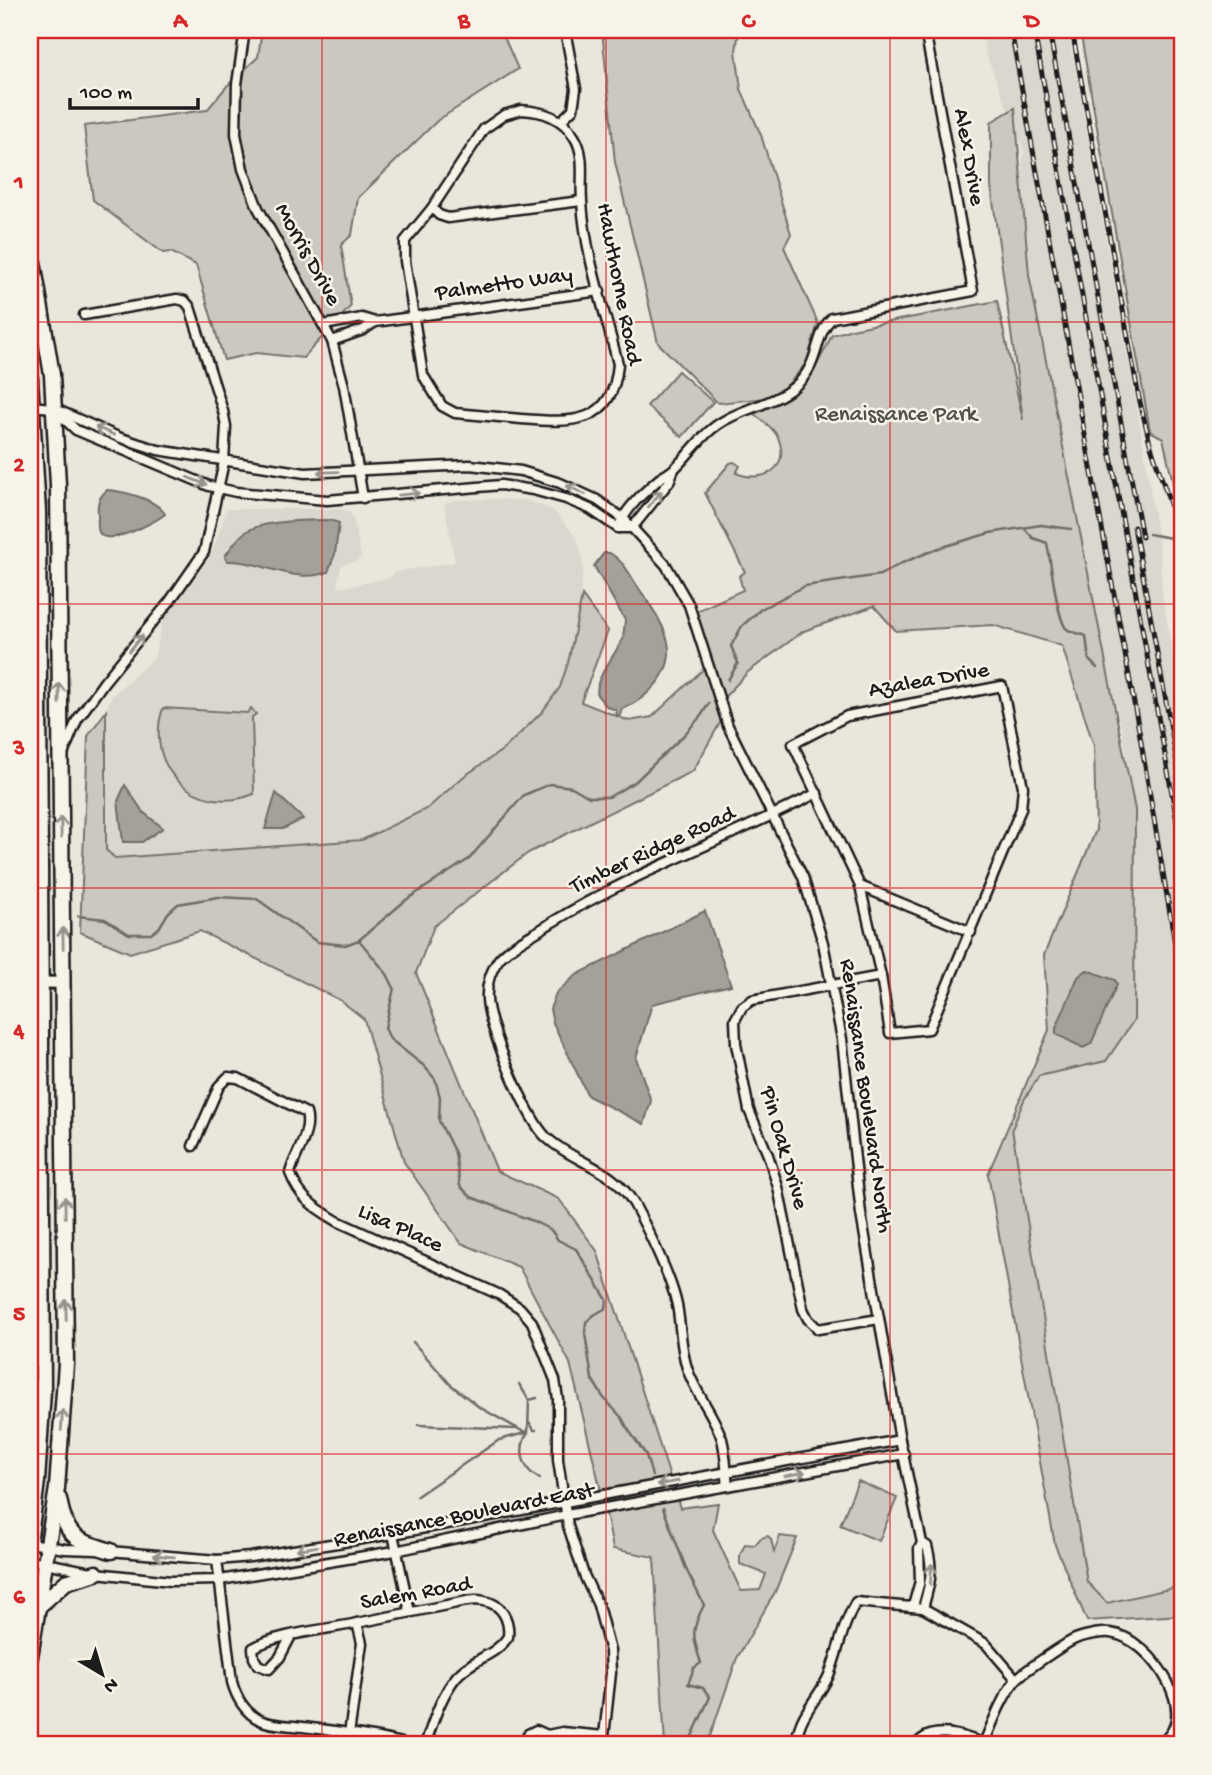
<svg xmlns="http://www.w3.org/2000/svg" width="1212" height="1775" font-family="'Gochi Hand',sans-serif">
	<rect width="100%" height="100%" fill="#eae6dc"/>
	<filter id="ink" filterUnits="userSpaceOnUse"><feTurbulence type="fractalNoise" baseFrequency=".0143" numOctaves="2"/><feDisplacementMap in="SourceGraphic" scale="14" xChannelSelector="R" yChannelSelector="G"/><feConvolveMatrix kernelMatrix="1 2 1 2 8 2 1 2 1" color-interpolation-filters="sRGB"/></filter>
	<g filter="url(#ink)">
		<g fill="#dad7ce">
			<path d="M983,30h85l74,406 18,118 2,38 20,115v879l-75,17 -20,-21 -75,-453 12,-29 15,-24 67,-15 29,-251 -13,-80 -31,-132 -35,-175 -40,-220 8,-52 -39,-99z"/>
			<path d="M490,499l36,1 27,10 23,27 6,18 1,16 -6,53 -17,63 -18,25 -38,37 -41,28 -35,31 -66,32 -247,18 -9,-7v-140l4,-12 8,-9 36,-32 8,-34 5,-10 38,-49 8,-15 14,-41h114l7,2 5,6 8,40 -4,4 -15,4 -5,18 2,5 50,-10 6,-6 60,-10 -11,-58 12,-4z"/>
		</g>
		<g fill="#ccc8c0" stroke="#74726e" stroke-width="2">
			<path d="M262,30h239l17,39 -80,51 -80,78 -6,37 -11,10 10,61 -48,52 -47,-5 -32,7 -28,-95 -25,-13 -8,1 -70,-53 -9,-74 123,-16 20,-24 31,-29z"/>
			<path d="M602,30h137l-3,21 5,38 20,46 30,99 -7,13 34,76 -11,39 -29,35 -60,6 -60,-60 -43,-181z"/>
			<path d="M1080,30h102v493l-19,-85 -13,-7z"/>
			<path d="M1015,108l14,167 106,535 -1,210 -28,41 -67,15 -15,24 -12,29 75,453 20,21 75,-17v29l-95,6 -32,-76 -67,-371 61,-144 -5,-75 52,-125 -2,-84 -32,-100 -69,-21 -97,6 -22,-25 -70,25 -56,41 -29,31 6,11 -32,57 -165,82 -94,73 -18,47 81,198 62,28 38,52 83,257 38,-5 -5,27 28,61 19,-1 6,-16 -26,-10v-9l5,-11 10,1 6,-7 7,-2 3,3 3,13 6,-16 17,2 -22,54 -38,66 -30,87h-42l-11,-188 -41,-8 -9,-46 -34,-140 -51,-96 -58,-24 -57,-81 -40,-143 -24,-19 -140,-69 -70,22 -50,-21 8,-196 18,-25v139l9,8 247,-18 66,-32 35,-31 41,-28 38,-37 18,-25 8,-24 14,-67 26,35 -27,71 48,19 23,-4 58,-54 -18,-50 51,-23 -4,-14 6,-4 -40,-79 25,-30 4,-1 6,4 -4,7c23,10 52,-1 44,-30 -3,-13 -16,-21 -26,-29 46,-19 57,-35 78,-79l20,-6 145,-28 26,119 -32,-234v-64z"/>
			<path d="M678,371l35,31 -31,35 -35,-31z"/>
			<path d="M163,708l84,5 4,-5 5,6 -4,3 2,77c-58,23 -111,-26 -91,-86z"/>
			<path d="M858,1481l39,17 -18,43 -39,-16z"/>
		</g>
		<g fill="#a3a19a" stroke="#6d6c68" stroke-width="2">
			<path d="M107,490c16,1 49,9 58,24 -9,8 -59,34 -66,18 -2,-4 -1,-12 -1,-17 -1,-11 0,-17 9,-25z"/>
			<path d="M329,520l10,3 -4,31 -7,18c-33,13 -67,-12 -101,-11l-2,-5c6,-8 13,-20 22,-25 17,-10 62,-11 82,-11z"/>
			<path d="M604,553h6c15,9 20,23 30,37 11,16 27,38 29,58 2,28 -24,52 -47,61l-2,6 -3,1 -1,-6 -9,-3 -10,-12 1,-12 5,-11 20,-33 2,-19 -31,-54z"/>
			<path d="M125,785l18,27 20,16 -21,14h-19l-5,-41z"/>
			<path d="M276,793l27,26 -20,10h-18z"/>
			<path d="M705,911l26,74 -79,19 -16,54 15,43 -7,23 -56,-28 -35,-73 -3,-14 6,-16 20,-18z"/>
			<path d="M1087,970l28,10 2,4 -26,60 -8,4 -27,-14v-6l22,-51z"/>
		</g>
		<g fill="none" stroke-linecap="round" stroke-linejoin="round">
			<g stroke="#6d6c68" stroke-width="2.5">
				<path d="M1024,528l9,10 14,5c4,19 9,69 18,84 4,6 15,6 21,9l3,24 8,8"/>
				<path d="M1149,534l22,4"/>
				<path d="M728,680l10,-17 -7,-17 11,-20 19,-17 44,-23 75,-11 22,-12 37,-15 51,-15 51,-8 30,4"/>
				<path d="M78,916l27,3 24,15h22l8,-6 9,-15 10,-9 40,-7 39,2 60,43 28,3 14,-5 47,-40 63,-41 55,-64 26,-11 22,3 17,10h20l27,-16 48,-46 17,-19 8,-13"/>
				<path d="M359,940l28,34 7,14 -9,40 5,11 34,27 11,13 5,18 -1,24 16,32 5,33 11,11 62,24 18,9 7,10 18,9 31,51 -1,8 -12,7 -8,7 -1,11 7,46 11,18 19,21 6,11 18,26 6,21"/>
				<path d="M413,1342l37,42 29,23 43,24 6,1 1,-32 8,-2"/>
				<path d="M519,1384l10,16"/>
				<path d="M530,1423l4,7h2"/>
				<path d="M418,1425l98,4"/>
				<path d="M528,1432c-11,17 -6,38 12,47"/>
				<path d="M417,1496l82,-56 26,-7"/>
				<path d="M663,1508l24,63 17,34c-13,25 -12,31 -3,58l-7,5 -6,16 15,4 7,9 -22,48"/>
			</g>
			<g stroke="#1c1c1c" stroke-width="13">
				<g id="street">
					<path d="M245,30l-8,54 -1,50 7,35 15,39 74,133 12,45 19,112"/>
					<path d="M521,110c22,1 42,7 54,28 11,18 5,43 7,63 3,55 23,110 36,163 -5,62 -47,59 -97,55 -22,-2 -44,-4 -66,-6l-13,-7 -19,-31 -18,-114v-20l27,-33 52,-79 20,-14z"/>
					<path d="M561,121l12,-12 3,-20 -11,-59"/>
					<path d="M432,208l7,7 9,3 133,-17"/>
					<path d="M324,325l38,-7 13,4 225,-31"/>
					<path d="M332,341l31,-11 12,-8"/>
					<path d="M30,406l23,2 65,29 40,13 147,23 165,-8 51,6 39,12 37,17 27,19 42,46 23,40 39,121 75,151 20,66 19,96 19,175 39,226 22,103 -3,6 1,32 -7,25"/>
					<path d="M58,413l18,17 133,56 27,6 91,8 174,-15 32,5 33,9 24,10 28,19h14"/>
					<path d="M618,528c8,-20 25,-35 41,-49 6,-4 12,-7 17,-12 17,-17 29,-37 51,-48 22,-12 47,-16 67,-32 27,-22 19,-51 38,-69l141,-27 -48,-261"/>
					<path d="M632,528l37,-46 5,-13"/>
					<path d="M1002,686l21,101 -2,22 -92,220 -39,4 -9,-57 -21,-90 -67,-142 54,-28z"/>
					<path d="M64,752l13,-32 27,-38 66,-81 34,-49 20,-90 2,-36 -3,-15 -33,-104 -5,-6 -8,-2 -93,16"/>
					<path d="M860,886l111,46"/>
					<path d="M193,1146l26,-60 9,-9 10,1 68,35c6,19 -11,41 -16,60 10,26 24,34 47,48l163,74 20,13 12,14 23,58 3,19v61l10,66 16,49 14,30 12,46 1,22 -8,72"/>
					<path d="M879,1319l-61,10 -10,-10 -5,-10 -25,-122 -10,-32 -19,-45 -13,-66 -1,-24 7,-13 10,-7 129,-24"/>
					<path d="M728,1486c-2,-15 -2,-32 -6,-47 -8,-25 -27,-46 -35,-71 -6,-19 -6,-37 -9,-57 -4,-29 -30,-81 -44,-107 -22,-38 -57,-39 -87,-66 -20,-18 -59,-112 -60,-139 -1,-14 4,-29 12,-40 13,-15 36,-25 52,-36 84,-52 178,-84 266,-130"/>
					<path d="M393,1534l17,78"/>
					<path d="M30,1543l35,6 31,1"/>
					<path d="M922,1543l5,3c7,25 3,37 -4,62"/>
					<path d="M109,1551l108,9 33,-3 143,-23 507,-94"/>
					<path d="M30,1560l66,13 75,8 49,-1 175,-29 172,-36 337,-61"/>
					<path d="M217,1560l15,122c4,15 13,31 28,38 13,6 29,5 43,7 35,4 72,9 107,18"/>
					<path d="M291,1636l-11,21 -11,12 -11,-4 -4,-7 -1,-10c25,-15 74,-18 104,-25 30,-6 60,-12 90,-18 12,-2 25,-7 37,-4 18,3 26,19 24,36 -13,19 -36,22 -51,39 -16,19 -24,46 -32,69"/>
					<path d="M349,1734l13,-91 -5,-20"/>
					<path d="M547,1735l15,-3 42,4"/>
					<path d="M984,1743c9,-21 17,-44 31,-62 7,-9 47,-35 58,-41 8,-4 28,-8 37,-7 41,4 97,88 46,112"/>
					<path d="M524,1745l4,-11 8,-4 11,5 3,10"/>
					<path d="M798,1745c-5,-24 22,-48 31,-70 10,-25 13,-50 27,-73l67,6 63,36 30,35"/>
					<path d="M916,1745c17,-22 50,-8 72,0"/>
				</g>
			</g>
			<g stroke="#1c1c1c" stroke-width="16">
				<path id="secondary" d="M30,982l33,1"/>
			</g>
			<g stroke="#1c1c1c" stroke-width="19">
				<g id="highway">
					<path d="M30,244l22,131 6,110 8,879 -9,124 -27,169"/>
					<path d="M30,378l8,134 5,879 -6,90 -7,55"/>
					<path d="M59,1499c7,39 16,41 52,52"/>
					<path d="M39,1606l27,-24 30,-9"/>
				</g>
			</g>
			<use href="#street" stroke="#f7f3e8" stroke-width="8"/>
			<use href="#secondary" stroke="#f7f3e8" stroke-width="10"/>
			<use href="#highway" stroke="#f7f3e8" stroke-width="14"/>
			<g stroke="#1c1c1c" stroke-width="5">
				<g id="rail">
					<path d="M1011,30l129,706 42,249"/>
					<path d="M1034,30l148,819"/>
					<path d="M1049,30l93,507"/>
					<path d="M1072,30l67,368 11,45 26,79 6,32"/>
					<path d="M1134,527l48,262"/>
				</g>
			</g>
			<use href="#rail" stroke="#f7f3e8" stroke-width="2.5" stroke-dasharray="8" stroke-linecap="butt"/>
		</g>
		<defs><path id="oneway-shaft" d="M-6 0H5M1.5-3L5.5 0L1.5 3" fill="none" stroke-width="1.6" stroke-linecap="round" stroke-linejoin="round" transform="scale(1.75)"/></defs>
		<g stroke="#94928c">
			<use href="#oneway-shaft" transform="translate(105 431) rotate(-156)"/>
			<use href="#oneway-shaft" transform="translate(328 472) rotate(178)"/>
			<use href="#oneway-shaft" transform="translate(197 481) rotate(21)"/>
			<use href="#oneway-shaft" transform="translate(576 490) rotate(-155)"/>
			<use href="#oneway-shaft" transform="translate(409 494) rotate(-6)"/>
			<use href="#oneway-shaft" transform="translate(655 499) rotate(-50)"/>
			<use href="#oneway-shaft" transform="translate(136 643) rotate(-51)"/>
			<use href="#oneway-shaft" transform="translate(59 693) rotate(-90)"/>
			<use href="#oneway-shaft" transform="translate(61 827) rotate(-91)"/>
			<use href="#oneway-shaft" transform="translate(63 938) rotate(-91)"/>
			<use href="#oneway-shaft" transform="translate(65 1207) rotate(-91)"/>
			<use href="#oneway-shaft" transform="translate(66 1310) rotate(-91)"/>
			<use href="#oneway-shaft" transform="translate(62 1420) rotate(-86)"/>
			<use href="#oneway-shaft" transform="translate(795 1474) rotate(-11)"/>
			<use href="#oneway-shaft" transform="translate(668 1483) rotate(170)"/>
			<use href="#oneway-shaft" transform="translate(307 1548) rotate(171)"/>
			<use href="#oneway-shaft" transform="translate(164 1556) rotate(-175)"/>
			<use href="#oneway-shaft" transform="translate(931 1574) rotate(-86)"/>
		</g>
	</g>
	<path fill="none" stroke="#d62828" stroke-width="2" stroke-opacity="0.55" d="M322,30v1715M606,30v1715M890,30v1715M30,322h1152M30,604h1152M30,888h1152M30,1170h1152M30,1454h1152"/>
	<g text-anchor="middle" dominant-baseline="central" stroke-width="5" stroke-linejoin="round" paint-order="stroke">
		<g font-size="23" fill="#1c1c1c" stroke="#f7f3e8">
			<text transform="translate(968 157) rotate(80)">Alex Drive</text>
			<text transform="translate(307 255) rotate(61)">Morris Drive</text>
			<text transform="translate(618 284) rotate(79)">Hawthorne Road</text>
			<text transform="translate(504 285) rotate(-8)">Palmetto Way</text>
			<text transform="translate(929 681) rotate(-10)">Azalea Drive</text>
			<text transform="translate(653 851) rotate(-25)">Timber Ridge Road</text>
			<text transform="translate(865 1096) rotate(82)">Renaissance Boulevard North</text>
			<text transform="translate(783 1148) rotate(74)">Pin Oak Drive</text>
			<text transform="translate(400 1229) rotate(24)">Lisa Place</text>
			<text transform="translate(464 1516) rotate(-11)">Renaissance Boulevard East</text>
			<text transform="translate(416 1594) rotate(-10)">Salem Road</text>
		</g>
		<g font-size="23" fill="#51504d" stroke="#f7f3e8">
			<text x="896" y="415">Renaissance Park</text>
		</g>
	</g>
	<rect width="1212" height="1775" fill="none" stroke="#f7f3e8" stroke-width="77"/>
	<g transform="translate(102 1674) rotate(142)" stroke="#f7f3e8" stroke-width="5" paint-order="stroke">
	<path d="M0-5L12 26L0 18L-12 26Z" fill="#1c1c1c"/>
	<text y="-10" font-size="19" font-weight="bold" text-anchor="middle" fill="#1c1c1c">N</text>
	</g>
	<path d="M70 98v10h128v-10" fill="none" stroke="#1c1c1c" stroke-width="3.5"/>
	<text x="80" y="98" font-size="21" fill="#1c1c1c" stroke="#f7f3e8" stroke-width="5" paint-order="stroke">100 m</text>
	<rect x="38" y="38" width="1136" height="1698" fill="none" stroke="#d62828" stroke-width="2.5"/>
	<g font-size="23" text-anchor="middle" font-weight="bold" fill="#d62828">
		<text x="180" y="27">A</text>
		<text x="464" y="27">B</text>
		<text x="748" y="27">C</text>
		<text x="1032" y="27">D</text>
		<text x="19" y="188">1</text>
		<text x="19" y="471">2</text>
		<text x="19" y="754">3</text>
		<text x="19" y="1037">4</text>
		<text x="19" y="1320">5</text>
		<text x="19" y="1603">6</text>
	</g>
</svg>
